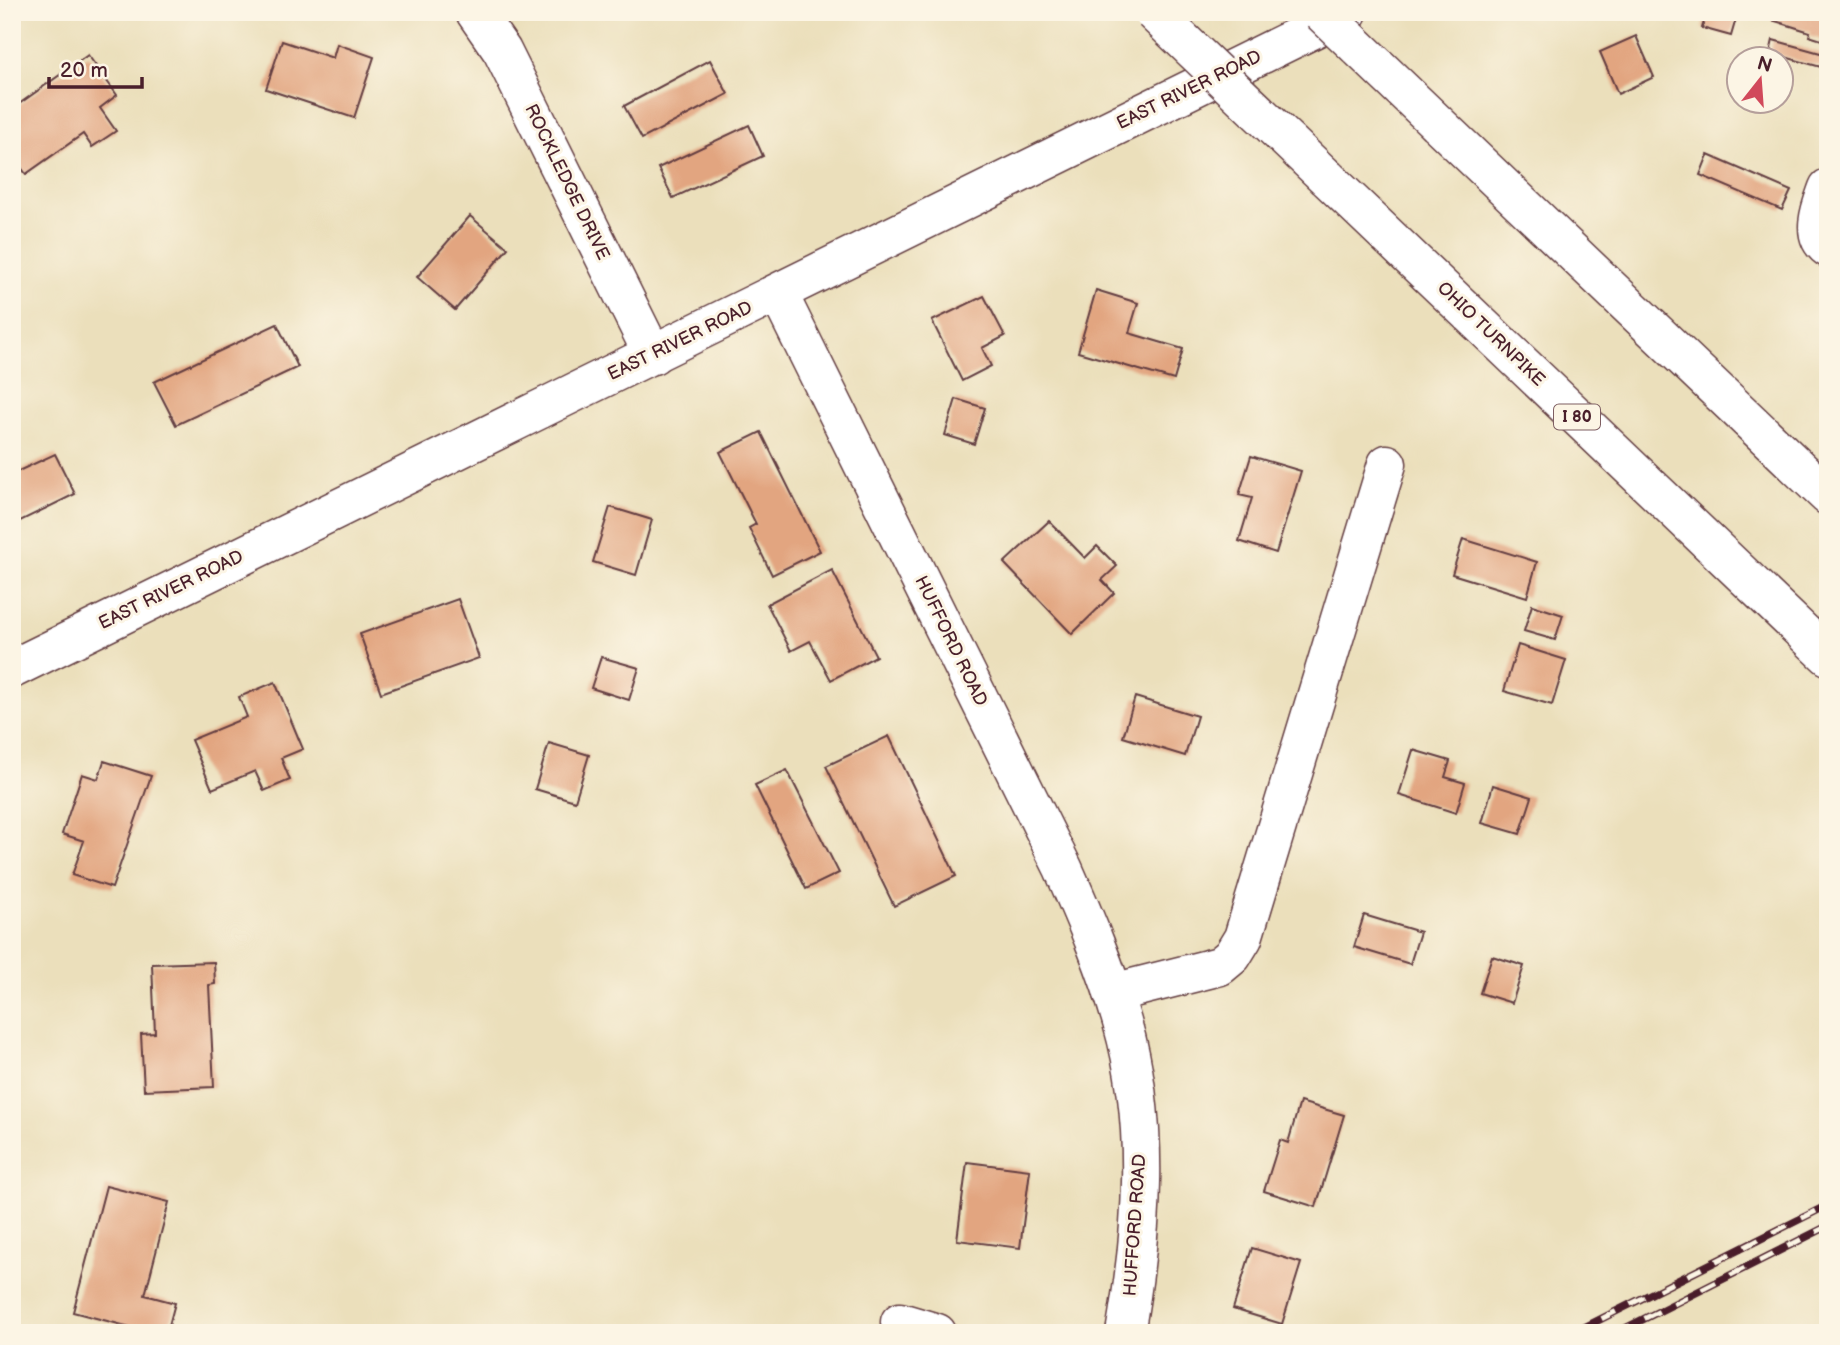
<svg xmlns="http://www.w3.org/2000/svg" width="1840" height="1345" font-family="'Balsamiq Sans',sans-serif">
	<rect width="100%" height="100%" fill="#fcf5e5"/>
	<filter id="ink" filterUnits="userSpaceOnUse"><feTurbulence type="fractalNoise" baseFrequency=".0143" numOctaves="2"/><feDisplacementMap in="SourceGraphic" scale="14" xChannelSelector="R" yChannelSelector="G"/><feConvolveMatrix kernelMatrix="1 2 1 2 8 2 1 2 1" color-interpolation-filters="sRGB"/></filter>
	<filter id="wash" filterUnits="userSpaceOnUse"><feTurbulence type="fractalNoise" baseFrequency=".00686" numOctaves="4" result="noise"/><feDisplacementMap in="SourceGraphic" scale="28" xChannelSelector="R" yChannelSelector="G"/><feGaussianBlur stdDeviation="1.57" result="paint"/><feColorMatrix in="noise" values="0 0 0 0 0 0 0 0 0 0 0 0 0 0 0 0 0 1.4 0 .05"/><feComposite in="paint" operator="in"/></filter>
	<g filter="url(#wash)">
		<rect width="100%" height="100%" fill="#ebdfbb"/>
		<g id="blocks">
			<g fill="#e2a580">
				<path d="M1707,12h31l-7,24 -29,-8z"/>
				<path d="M1774,12h39l15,5v25l-19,-6 1,-4 -38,-12z"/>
				<path d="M1636,36l18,41 -36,17 -18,-42z"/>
				<path d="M1773,40l51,14 -3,13 -51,-14z"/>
				<path d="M282,41l51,17 4,-14 37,13 -20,61 -88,-29z"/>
				<path d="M88,55l29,40 -17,13 16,23 -24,16 -9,-13 -57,40 -14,-19v-46z"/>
				<path d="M710,60l18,34 -86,45 -18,-33z"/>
				<path d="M749,125l14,31 -90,42 -15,-30z"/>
				<path d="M1708,155l83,36 -9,19 -82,-35z"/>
				<path d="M470,216l38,32 -53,62 -38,-33z"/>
				<path d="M1096,290l42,13 -9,30 54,16 -9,31 -96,-28z"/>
				<path d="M984,296l21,40 -23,12 9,18 -29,15 -30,-60z"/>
				<path d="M277,324l21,43 -122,58 -22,-43z"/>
				<path d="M956,399l29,9 -11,36 -29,-9z"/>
				<path d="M761,432l59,119 -48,24 -23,-47 7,-4 -36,-72z"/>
				<path d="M55,454l20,40 -63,31v-51z"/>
				<path d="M1251,456l50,15 -25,82 -37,-12 13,-43 -13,-3z"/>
				<path d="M610,507l42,13 -16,55 -43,-13z"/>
				<path d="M1049,521l36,37 12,-12 20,20 -15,14 12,13 -42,41 -68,-71z"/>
				<path d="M1463,539l74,23 -10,35 -75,-23z"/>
				<path d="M832,570l44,86 -45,24 -21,-39 -19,10 -24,-47z"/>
				<path d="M458,599l21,59 -98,35 -21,-59z"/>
				<path d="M1532,605l31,10 -8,25 -31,-9z"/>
				<path d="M1518,645l48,15 -14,45 -48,-14z"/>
				<path d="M601,657l38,11 -10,32 -38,-12z"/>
				<path d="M275,682l28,67 -22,9 9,22 -26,11 -9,-20 -43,18 -21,-49 56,-23 -8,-20z"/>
				<path d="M1135,697l62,19 -12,40 -62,-19z"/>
				<path d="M889,736l67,140 -62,30 -68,-140z"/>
				<path d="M549,743l40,12 -14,46 -40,-12z"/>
				<path d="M1413,750l37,11 -5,16 20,6 -9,30 -57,-18z"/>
				<path d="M104,761l47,15 -39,112 -40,-13 12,-34 -22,-7 20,-60 16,5z"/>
				<path d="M787,770l52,103 -33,16 -51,-104z"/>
				<path d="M1493,785l39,12 -12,37 -38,-11z"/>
				<path d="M1364,915l56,17 -10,32 -56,-17z"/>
				<path d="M1492,956l32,10 -12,37 -32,-10z"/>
				<path d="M214,962l1,22 -6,1 5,102 -70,3 -3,-56 14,-1 -3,-69z"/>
				<path d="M1300,1102l44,13 -28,92 -52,-16 16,-51 8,3z"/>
				<path d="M967,1162l63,8 -10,78 -63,-8z"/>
				<path d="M106,1186l63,16 -24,93 30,8 -8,30h-14l-80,-21z"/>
				<path d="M1252,1248l49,15 -19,61 -49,-15z"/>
				<path d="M873,1327l17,5v1h-19z"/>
			</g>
		</g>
	</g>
	<g filter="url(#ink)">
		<use href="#blocks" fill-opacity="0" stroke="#623c41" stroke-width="2"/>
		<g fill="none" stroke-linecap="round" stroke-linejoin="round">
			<g stroke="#623c41" stroke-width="41">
				<g id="minor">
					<path d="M475,12l27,39 151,304"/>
					<path d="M1828,188c-6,17 -19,46 0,60"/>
					<path d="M778,293l285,575c22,50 44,101 59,154 29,100 21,210 3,311"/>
					<path d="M1113,993l107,-27 12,-10 11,-18 144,-474"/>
					<path d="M900,1322l37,11"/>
				</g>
			</g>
			<g stroke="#623c41" stroke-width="41">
				<path id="major" d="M12,669l1336,-657"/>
			</g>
			<g stroke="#623c41" stroke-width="41">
				<g id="highway">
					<path d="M1437,123l391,373"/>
					<path d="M1327,178l501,478"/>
				</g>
			</g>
			<use href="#minor" stroke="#fff" stroke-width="38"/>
			<use href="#major" stroke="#fff" stroke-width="38"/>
			<use href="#highway" stroke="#fff" stroke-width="38"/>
			<g stroke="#4a1f2b" stroke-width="8">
				<g id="rail">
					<path d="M1573,1333l255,-128"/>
					<path d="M1616,1333l212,-107"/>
				</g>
			</g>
			<use href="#rail" stroke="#fcf5e5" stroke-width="5" stroke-dasharray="16" stroke-linecap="butt"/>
			<g stroke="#623c41" stroke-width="41" stroke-linecap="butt">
				<g id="highway-bridge">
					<path d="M1153,12l174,166"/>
					<path d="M1321,12l116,111"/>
				</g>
			</g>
			<use href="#highway-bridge" stroke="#fff" stroke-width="38"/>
		</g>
	</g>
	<g text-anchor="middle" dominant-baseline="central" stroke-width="6" stroke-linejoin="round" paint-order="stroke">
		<rect fill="#fcf5e5" stroke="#7f5f63" stroke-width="2" x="1554" y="404.5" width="46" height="25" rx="5"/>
		<g font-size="16" font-weight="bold" fill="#4a1f2b">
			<text x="1577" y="417">I 80</text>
		</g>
		<g font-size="18" fill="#4a1f2b" stroke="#fcf5e5">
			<text transform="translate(1189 90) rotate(-26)">EAST RIVER ROAD</text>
			<text transform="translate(567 182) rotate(64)">ROCKLEDGE DRIVE</text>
			<text transform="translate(1491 334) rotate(44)">OHIO TURNPIKE</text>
			<text transform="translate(680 341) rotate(-26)">EAST RIVER ROAD</text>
			<text transform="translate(171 590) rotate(-26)">EAST RIVER ROAD</text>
			<text transform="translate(951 641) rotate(64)">HUFFORD ROAD</text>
			<text transform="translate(1135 1225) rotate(-86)">HUFFORD ROAD</text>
		</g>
	</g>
	<rect width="1840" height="1345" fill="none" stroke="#fcf5e5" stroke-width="42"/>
	<g transform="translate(1760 80) rotate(17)"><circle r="33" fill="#fcf5e5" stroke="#b59f9b" stroke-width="2"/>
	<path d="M0-5L12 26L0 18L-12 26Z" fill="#d1495b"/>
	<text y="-10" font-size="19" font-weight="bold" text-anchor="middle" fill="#4a1f2b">N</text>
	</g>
	<path d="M49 77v10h93v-10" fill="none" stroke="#4a1f2b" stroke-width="3.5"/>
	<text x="60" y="77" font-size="21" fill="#4a1f2b" stroke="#fcf5e5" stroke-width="5" paint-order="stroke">20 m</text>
</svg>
